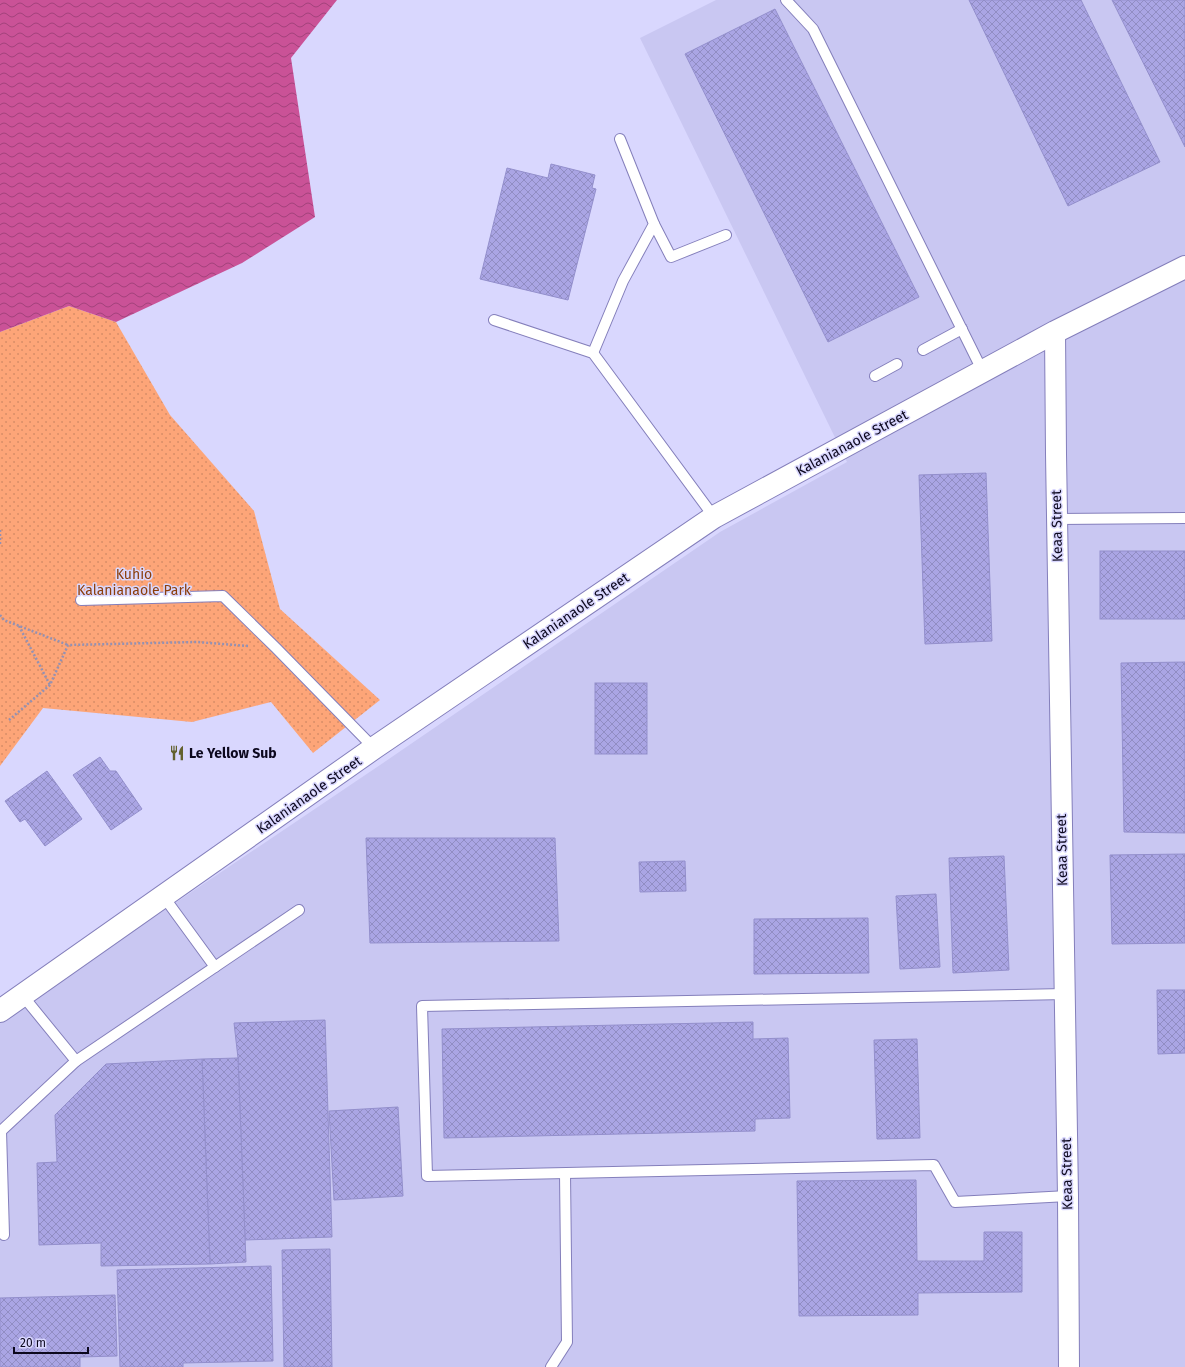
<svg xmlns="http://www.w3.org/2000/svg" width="1185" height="1367" font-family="'Fira Sans',sans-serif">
	<defs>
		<pattern id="park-dots" width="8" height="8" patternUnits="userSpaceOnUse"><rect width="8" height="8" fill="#fda578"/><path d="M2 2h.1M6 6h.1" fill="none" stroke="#d88d67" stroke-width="1.8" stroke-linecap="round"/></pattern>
		<pattern id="water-waves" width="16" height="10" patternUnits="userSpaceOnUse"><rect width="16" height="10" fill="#ca5297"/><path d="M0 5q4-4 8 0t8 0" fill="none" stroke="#a2427b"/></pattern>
		<pattern id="building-cross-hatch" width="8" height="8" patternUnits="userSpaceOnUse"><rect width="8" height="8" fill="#aaa5e4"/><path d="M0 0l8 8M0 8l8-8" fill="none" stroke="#918dc3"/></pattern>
	</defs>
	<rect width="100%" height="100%" fill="#d9d7fe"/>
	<path fill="#c9c7f2" d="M716,0h469v1367h-1185v-346l383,-258 337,-231 127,-70 -207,-424z"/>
	<path fill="url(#park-dots)" d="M69,306l47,16 54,93 84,96 26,98 100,91 -67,53 -42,-51 -79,20 -149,-14 -43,58v-434z"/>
	<path fill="url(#water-waves)" d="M0,0h337l-46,58 24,159 -73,46 -126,59 -47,-16 -69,26z"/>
	<g fill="url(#building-cross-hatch)" stroke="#938fcc">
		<path d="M969,0h112l79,162 -92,44z"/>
		<path d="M1112,0h73v147z"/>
		<path d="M775,9l144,288 -91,45 -143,-288z"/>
		<path d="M551,164l44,11 -3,13 4,1 -28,111 -88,-21 27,-111 41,10z"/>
		<path d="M986,473l6,168 -67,3 -6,-169z"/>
		<rect x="1100" y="551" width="85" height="68"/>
		<path d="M1185,662v171l-61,-1 -3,-169z"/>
		<rect x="595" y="683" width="52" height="71"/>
		<path d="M100,757l10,14h6l26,38 -31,21 -38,-55z"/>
		<path d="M47,771l35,48 -37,27 -20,-27 -5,3 -15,-21z"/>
		<path d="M366,838h189l4,103 -189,2z"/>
		<path d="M1185,854v89l-73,1 -2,-89z"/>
		<path d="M1004,856l5,114 -56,3 -4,-115z"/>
		<path d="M685,861l1,30 -46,1 -1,-30z"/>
		<path d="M936,894l4,73 -40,2 -4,-73z"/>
		<path d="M868,918l1,55 -115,1v-55z"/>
		<path d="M1157,990h28v63l-27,1z"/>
		<path d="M325,1020l7,217 -87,3 -7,-182 -4,-35z"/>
		<path d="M753,1022v17l35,-1 2,80 -35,1v12l-311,7 -2,-109z"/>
		<path d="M917,1039l3,99 -43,1 -3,-99z"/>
		<path d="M238,1058l8,204 -36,2 -8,-205z"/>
		<path d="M202,1059l8,205 -109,2v-23l-62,2 -2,-82 20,-1 -2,-47 51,-51z"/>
		<path d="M398,1107l5,89 -69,4 -5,-89z"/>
		<path d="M916,1180l1,81h67v-29h38v60l-104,1v22l-119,1 -2,-135z"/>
		<path d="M330,1249l2,118h-48l-2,-117z"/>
		<path d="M271,1266l2,95 -90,2v4h-63l-3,-97z"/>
		<path d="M115,1295l2,61 -37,1v10h-80v-69z"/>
	</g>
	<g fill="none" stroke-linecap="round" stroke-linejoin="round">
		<g stroke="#847fbb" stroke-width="12">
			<g id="service">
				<path d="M786,0l27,29 170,343"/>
				<path d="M654,224l17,33 55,-22"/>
				<path d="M494,320l99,33 121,164"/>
				<path d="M923,350l39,-21"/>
				<path d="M593,353l30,-72 31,-57 -34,-85"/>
				<path d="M875,376l22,-12"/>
				<path d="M1057,519l128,-1"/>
				<path d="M81,600l142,-4 53,52 98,100"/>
				<path d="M164,897l51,70"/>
				<path d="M1065,994l-643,12 5,170 507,-11 21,37 113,-6"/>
				<path d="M23,996l53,65"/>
				<path d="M4,1235l-3,-104 75,-70 223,-151"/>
				<path d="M551,1367l16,-25 -2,-168"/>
			</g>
		</g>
		<g stroke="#847fbb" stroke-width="22">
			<path id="minor" d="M1055,332l1,122 12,742 1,171"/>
		</g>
		<g stroke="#847fbb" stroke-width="24">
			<path id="secondary" d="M0,1011l374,-263 340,-231 341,-185 130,-65"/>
		</g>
		<g stroke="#9491b2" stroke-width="2.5" stroke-dasharray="2 2" stroke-linecap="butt">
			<path d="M0,530v14"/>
			<path d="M0,615l4,5 64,25"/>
			<path d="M19,626l31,59"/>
			<path d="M9,720l41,-35 18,-40 129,-3 51,4"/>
		</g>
		<use href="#service" stroke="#fff" stroke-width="10"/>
		<use href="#minor" stroke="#fff" stroke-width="20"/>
		<use href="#secondary" stroke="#fff" stroke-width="22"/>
	</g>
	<defs>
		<g id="restaurant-bare" transform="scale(1.2)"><path d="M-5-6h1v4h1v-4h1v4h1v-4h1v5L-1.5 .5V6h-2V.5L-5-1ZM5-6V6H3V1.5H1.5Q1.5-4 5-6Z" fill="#63612e" stroke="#d9d7fe" stroke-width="2.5" paint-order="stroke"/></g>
	</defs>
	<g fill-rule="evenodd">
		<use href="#restaurant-bare" x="177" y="753"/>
	</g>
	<g text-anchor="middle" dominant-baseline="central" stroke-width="3" stroke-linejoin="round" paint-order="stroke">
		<g font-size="14" fill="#0c081e" stroke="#d9d7fe">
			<text transform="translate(852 443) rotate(-28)">Kalanianaole Street</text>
			<text transform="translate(1057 526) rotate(-91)">Keaa Street</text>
			<text transform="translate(576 611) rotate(-34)">Kalanianaole Street</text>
			<text transform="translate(309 795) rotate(-35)">Kalanianaole Street</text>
			<text transform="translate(1062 850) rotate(-91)">Keaa Street</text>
			<text transform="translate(1067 1174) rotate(-91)">Keaa Street</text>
		</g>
		<g font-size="14" fill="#8b3e0b" stroke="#d9d7fe">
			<text x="134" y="574">Kuhio<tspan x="134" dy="16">Kalanianaole Park</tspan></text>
		</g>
		<g font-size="14" font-weight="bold" fill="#0c081e" stroke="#d9d7fe" text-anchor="start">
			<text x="189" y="753">Le Yellow Sub</text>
		</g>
	</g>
	<path d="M14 1347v6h74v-6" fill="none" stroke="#0c081e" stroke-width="2"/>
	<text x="20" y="1347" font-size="12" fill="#0c081e" stroke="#d9d7fe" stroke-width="3" paint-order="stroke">20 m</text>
</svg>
